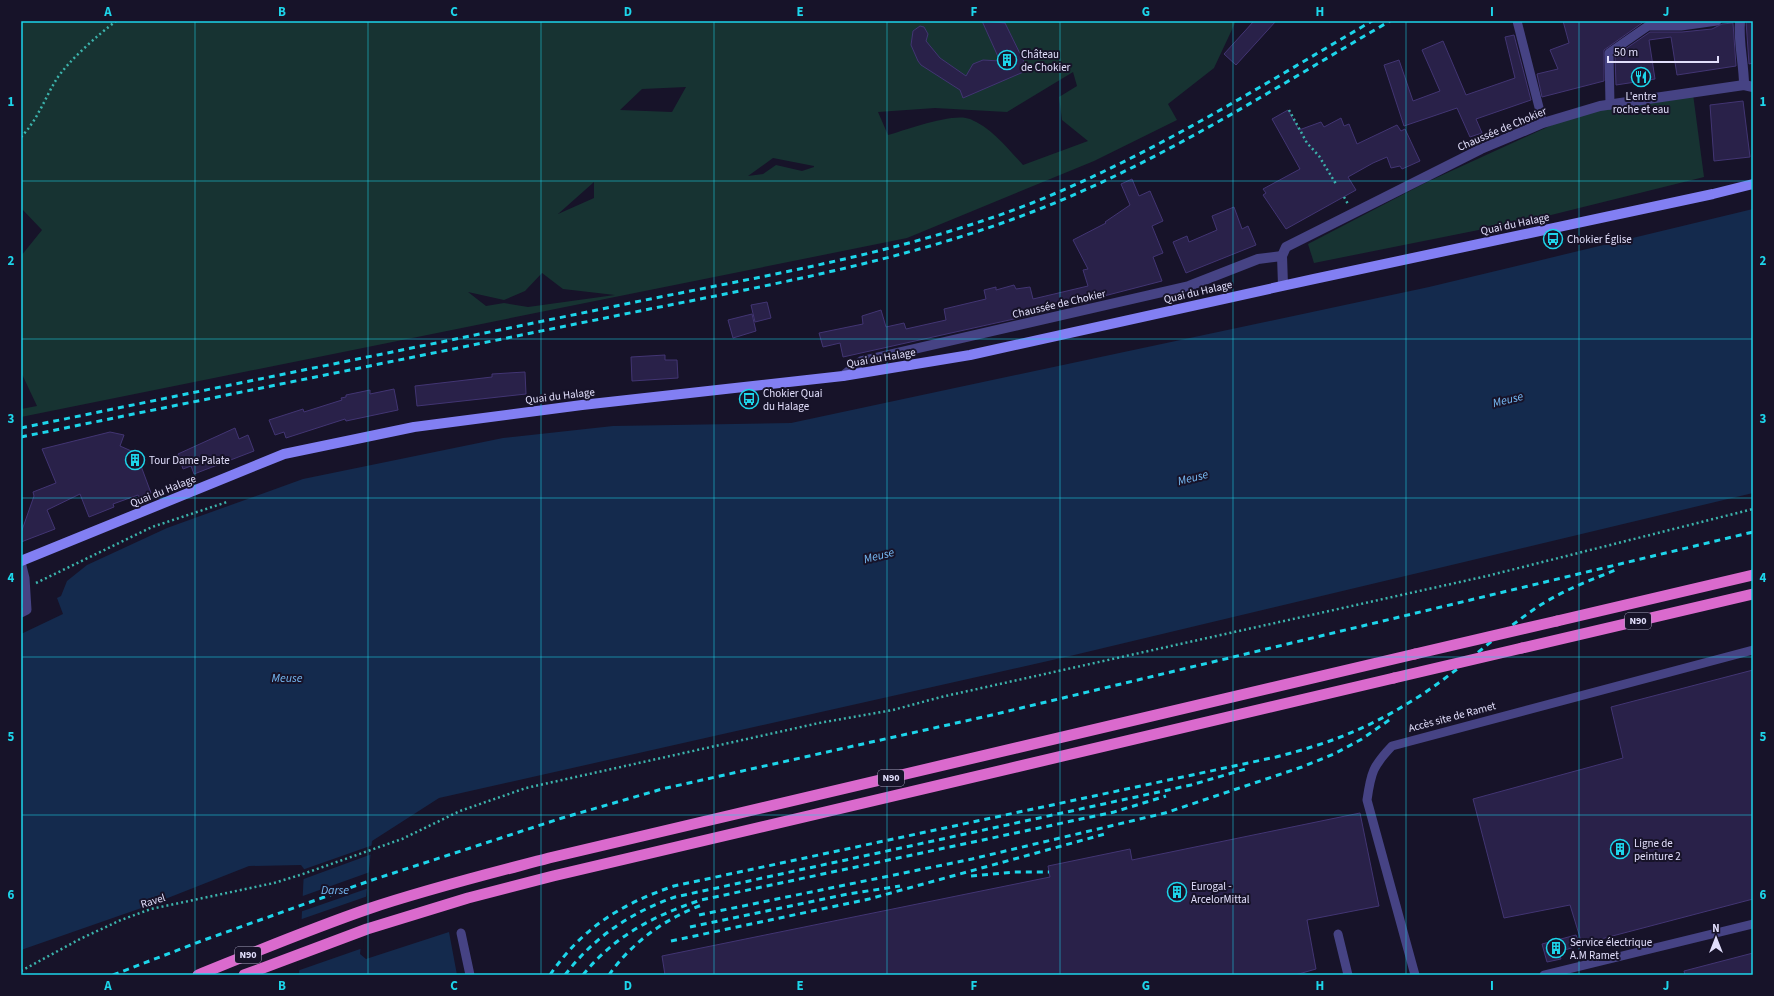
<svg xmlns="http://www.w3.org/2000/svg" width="1774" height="996" font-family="'Source Sans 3',sans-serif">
	<rect width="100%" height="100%" fill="#171329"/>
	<g fill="#173332" fill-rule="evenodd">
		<path d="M21,21h1215l-22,47 -46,36 9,16 -83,41 -187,77 -886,179v-8l16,-3 -16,-34v-116l21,-26 -21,-22zM1073,72l4,14 -18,11 3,23 26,21 -65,24c-16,-17 -31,-37 -53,-46 -16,-7 -65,11 -82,16l-10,-23 57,-4 72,4zM686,87l-14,25 -52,-2 22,-21zM773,158l41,8v1l-12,4 -26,-6 -13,9 -15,2zM594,182v16l-36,16zM542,273l21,16 52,6 -87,12 -24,-4 -18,3 -18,-14 36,8 21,-9z"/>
		<path d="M1693,94l11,83 -161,40 -229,46 -6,-19 117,-61 151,-69z"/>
	</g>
	<path fill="#142a4d" d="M1753,209v284l-683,163 -631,142 -67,43 -12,113 6,5 83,-27 8,43h-158l5,-106 -3,-4 -52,1 -99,39 -129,45v-316l42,-20 -6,-16 4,-2 6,-15 20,-16 80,-37 136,-49 200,-41 110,-12 178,-3 638,-136z"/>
	<g fill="#171329">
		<path d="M373,845l-1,9 -71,26 1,-10z"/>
		<path d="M370,872l-1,16 -69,24v-15z"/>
		<path d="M368,896l-5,52 -66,23 2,-51z"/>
	</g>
	<g fill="#292149" stroke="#423573">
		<path d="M982,21l23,2 23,47 -65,28 -3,-8 -39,-25 -3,-4 -7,-16 2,-14 7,-5 4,1 4,7 -2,7 14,17 26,18 7,-12 10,-4 17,1z"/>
		<path d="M1254,21h22l-40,44 -12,-11z"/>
		<path d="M1563,21h82l-41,29v31l-62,16 -5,-23 21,-5 -8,-19 19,-7z"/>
		<path d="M1746,21h7v42l-4,1z"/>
		<path d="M1733,23l3,43 -59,9 -6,-38 -22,3 6,39 -39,6 -1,-29 35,-24h32l30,-3 10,-5z"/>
		<path d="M1514,35l17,65 -55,19 6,14 -12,4 -13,-29 -53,18 -20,-61 15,-5 14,41 27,-10 -18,-41 21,-9 23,54 49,-17 -10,-41z"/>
		<path d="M1743,101l7,56 -36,4 -4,-56z"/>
		<path d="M1288,110l11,20 22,-8 3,5 17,-9 3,8 5,-2 8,20 40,-19 4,6 4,-2 15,32 -18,8 -2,-3 -9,2 -4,-11 -14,6 -25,14 8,13 -70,39 -23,-34 3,-2 -3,-4 37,-20 -28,-50z"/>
		<path d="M1132,179l7,17 11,-5 13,30 -11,5 11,27 -10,4 9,24 -139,36 -180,40 -3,-14 -17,4 -4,-14 44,-9 -1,-8 19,-6 5,17 18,-4 2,6 40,-9 -2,-11 42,-10 -2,-9 12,-3v3l18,-5 2,4 14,-2 3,12 55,-13 -5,-16 5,-1 -15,-29 33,-17 -1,-1 25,-17 -9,-21z"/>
		<path d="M1234,207l8,22 6,-3 8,19 -70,28 -13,-31 14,-6 2,6 28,-12 -5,-14z"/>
		<path d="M767,302l4,16 -16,4 -4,-17z"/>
		<path d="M752,314l4,17 -23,7 -5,-18z"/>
		<path d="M665,355v5h12l1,18 -46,3 -1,-24z"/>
		<path d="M525,372l1,22 -109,12 -2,-20 77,-9v-3z"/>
		<path d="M394,389l4,21 -52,11 -1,-2 -59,19 -2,-6 -9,3 -6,-15 34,-11 1,3 38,-12 -1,-2 5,-1v-2l24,-5v4z"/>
		<path d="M235,428l4,11 9,-4 6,16 -60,23 -3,-8 -8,3 -5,-15z"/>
		<path d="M110,432l14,3 -4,11 25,11 -4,9 10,27 -12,4 -1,-2 -25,9 1,3 -25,10 -9,-23 -33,16 8,19 -34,13v-9l13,-37 -1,-4 23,-9 -14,-34z"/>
		<path d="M1753,670v229l-171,45 -12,-39 -66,13 -31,-119 150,-41 -12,-51z"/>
		<path d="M1360,813l19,93 -72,14 9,49 -21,6h-630l-3,-19 388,-79 -2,-11 82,-17 2,11z"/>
		<path d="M1576,935l4,10 -21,7 2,7 -14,3 -5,-18z"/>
		<path d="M1753,953v22h-68l-1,-4z"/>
	</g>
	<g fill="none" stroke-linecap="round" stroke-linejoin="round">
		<g stroke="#3cb3ac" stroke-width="2.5" stroke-dasharray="2 3" stroke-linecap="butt">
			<path d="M1289,110l18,33 12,13 17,28"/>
			<path d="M21,137c16,-16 24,-39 35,-57 12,-19 42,-45 60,-59"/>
			<path d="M1344,197l4,7"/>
			<path d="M36,583l116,-56 75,-25"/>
			<path d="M21,971l59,-32 41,-19 30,-11 123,-26 26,-8 102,-36 58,-28 66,-23 293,-65 74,-13 48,-13 546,-121 266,-67"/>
		</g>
		<g stroke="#464384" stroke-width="9">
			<path d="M1517,21l26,102"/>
			<path d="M1610,105l-1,-52 39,-27h33l36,-5"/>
			<path d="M21,562l4,16 2,32 -6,3"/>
			<path d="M461,933l9,42"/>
			<path d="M1338,934l10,41"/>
			<path d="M1415,975l-48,-175c4,-28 6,-34 25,-54l361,-96"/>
			<path d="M1544,975l209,-51"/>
		</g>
		<g stroke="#464384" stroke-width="10">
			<path d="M1740,21c-2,22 4,42 4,64"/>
			<path d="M1283,285l-1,-29 4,-9 195,-98 62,-26 57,-17 144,-21 9,2"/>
			<path d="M843,376l19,-15 327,-75 69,-27 24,-3"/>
		</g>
		<path stroke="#827ff3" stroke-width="10" d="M21,561l263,-107 130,-27 168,-22 261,-29 127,-21 344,-76 399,-85 40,-10"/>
		<g stroke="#da6acd" stroke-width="11">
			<path d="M1557,621l196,-46"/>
			<path d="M1522,648l231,-54"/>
			<path d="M198,975c57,-23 112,-46 170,-66 59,-20 120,-35 181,-51l866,-204"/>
			<path d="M244,975l123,-46 101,-31 85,-22 841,-198"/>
		</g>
		<g stroke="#1dd5ea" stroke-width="3" stroke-dasharray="6 5" stroke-linecap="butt">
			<path d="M21,428c198,-41 397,-81 595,-122 139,-29 283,-51 416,-103 120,-48 229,-117 340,-182"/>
			<path d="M21,437c196,-40 393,-80 589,-120 142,-29 287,-53 422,-105 127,-49 241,-123 358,-191"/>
			<path d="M971,876l43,-4h35"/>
			<path d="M699,915l273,-56 193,-46 137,-46 32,-13 28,-15 30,-21"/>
			<path d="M690,927l158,-33 52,-8"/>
			<path d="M671,941l198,-42 236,-65"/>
			<path d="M113,975l91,-35 168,-60 190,-62 100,-29 330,-74 761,-183"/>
			<path d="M550,975c32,-47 71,-71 124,-89l602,-129c51,-13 89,-27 134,-55 45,-27 83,-65 126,-94 25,-17 55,-28 82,-39"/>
			<path d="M565,975c29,-38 65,-62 110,-78l516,-112 58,-17"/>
			<path d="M583,975c31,-39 72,-60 118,-75l413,-88 52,-16"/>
			<path d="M609,975c22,-32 57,-57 93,-70"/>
		</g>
		<g stroke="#da6acd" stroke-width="11">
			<path d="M1415,654l142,-33"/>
			<path d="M1394,678l128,-30"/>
		</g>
	</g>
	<path fill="none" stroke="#1dd5ea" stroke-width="1" stroke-opacity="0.55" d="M195,21v954M368,21v954M541,21v954M714,21v954M887,21v954M1060,21v954M1233,21v954M1406,21v954M1579,21v954M21,181h1732M21,339h1732M21,498h1732M21,657h1732M21,815h1732"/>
	<defs>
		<g id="building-ring" transform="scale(1)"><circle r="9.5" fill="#171329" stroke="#1dd5ea" stroke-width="1.5"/><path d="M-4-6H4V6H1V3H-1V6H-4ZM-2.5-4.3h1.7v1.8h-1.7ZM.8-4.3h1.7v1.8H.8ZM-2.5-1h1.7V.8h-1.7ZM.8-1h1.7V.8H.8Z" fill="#1dd5ea"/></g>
		<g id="restaurant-ring" transform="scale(1)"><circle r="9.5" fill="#171329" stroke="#1dd5ea" stroke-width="1.5"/><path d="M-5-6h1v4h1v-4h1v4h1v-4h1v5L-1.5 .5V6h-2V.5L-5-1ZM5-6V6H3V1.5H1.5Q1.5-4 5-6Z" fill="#1dd5ea"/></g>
		<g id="bus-ring" transform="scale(1)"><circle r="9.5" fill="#171329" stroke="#1dd5ea" stroke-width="1.5"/><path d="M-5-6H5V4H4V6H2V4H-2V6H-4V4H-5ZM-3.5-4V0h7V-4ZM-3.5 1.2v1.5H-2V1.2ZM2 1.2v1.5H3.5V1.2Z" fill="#1dd5ea"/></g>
	</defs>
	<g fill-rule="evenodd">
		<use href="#building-ring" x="1007" y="60"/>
		<use href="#restaurant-ring" x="1641" y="77"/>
		<use href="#bus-ring" x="1553" y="239"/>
		<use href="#bus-ring" x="749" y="399"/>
		<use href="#building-ring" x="135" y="460"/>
		<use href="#building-ring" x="1620" y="849"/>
		<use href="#building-ring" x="1177" y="892"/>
		<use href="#building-ring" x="1556" y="948"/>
	</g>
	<g text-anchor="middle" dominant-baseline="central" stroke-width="4" stroke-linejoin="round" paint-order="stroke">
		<g fill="#171329" stroke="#a5a2bd" stroke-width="1">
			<rect x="1625" y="613" width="26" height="16" rx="3"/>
			<rect x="878" y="770" width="26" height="16" rx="3"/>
			<rect x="235" y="947" width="26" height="16" rx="3"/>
		</g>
		<g font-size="10" font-weight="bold" fill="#e2dffc">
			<text x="1638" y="621">N90</text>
			<text x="891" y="778">N90</text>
			<text x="248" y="955">N90</text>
		</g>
		<g font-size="11" fill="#e2dffc" stroke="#171329" text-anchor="start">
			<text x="1021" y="54">Château<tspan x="1021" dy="13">de Chokier</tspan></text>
			<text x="1641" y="96" text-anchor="middle">L'entre<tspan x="1641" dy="13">roche et eau</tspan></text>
			<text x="1567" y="239">Chokier Église</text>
			<text x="763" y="393">Chokier Quai<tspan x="763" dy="13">du Halage</tspan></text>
			<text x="149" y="460">Tour Dame Palate</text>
			<text x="1634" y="843">Ligne de<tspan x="1634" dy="13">peinture 2</tspan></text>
			<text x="1191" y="886">Eurogal -<tspan x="1191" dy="13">ArcelorMittal</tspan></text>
			<text x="1570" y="942">Service électrique<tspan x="1570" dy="13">A.M Ramet</tspan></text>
		</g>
		<g font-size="11" fill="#e2dffc" stroke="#171329">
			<text transform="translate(1502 129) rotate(-23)">Chaussée de Chokier</text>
			<text transform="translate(1515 224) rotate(-12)">Quai du Halage</text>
			<text transform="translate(1198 292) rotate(-13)">Quai du Halage</text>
			<text transform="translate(1059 304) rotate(-13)">Chaussée de Chokier</text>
			<text transform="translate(881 358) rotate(-10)">Quai du Halage</text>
			<text transform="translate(560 396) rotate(-7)">Quai du Halage</text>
			<text transform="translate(163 491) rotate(-22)">Quai du Halage</text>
			<text transform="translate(1452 717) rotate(-15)">Accès site de Ramet</text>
			<text transform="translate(153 901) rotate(-17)">Ravel</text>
		</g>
		<g font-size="12" font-style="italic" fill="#76b9f3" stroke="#171329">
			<text transform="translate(1508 400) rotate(-14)">Meuse</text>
			<text transform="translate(1193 478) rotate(-14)">Meuse</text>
			<text transform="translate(879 556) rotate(-14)">Meuse</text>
			<text x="287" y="678">Meuse</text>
			<text x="335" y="890">Darse</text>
		</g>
	</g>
	<rect width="1774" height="996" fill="none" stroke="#171329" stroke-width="44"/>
	<g transform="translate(1716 938)" stroke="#171329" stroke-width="3" paint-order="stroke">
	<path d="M0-3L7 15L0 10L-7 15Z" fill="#e2dffc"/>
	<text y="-6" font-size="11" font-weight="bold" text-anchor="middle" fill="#e2dffc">N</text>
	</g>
	<path d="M1608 56v6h110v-6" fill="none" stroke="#e2dffc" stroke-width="2"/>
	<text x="1614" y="56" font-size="12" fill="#e2dffc" stroke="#171329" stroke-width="3" paint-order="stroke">50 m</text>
	<rect x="22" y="22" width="1730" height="952" fill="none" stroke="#1dd5ea" stroke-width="1.5"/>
	<g font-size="13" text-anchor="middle" font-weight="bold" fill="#1dd5ea">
		<text x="108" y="16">A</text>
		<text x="282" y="16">B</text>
		<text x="454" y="16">C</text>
		<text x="628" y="16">D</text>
		<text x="800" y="16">E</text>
		<text x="974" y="16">F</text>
		<text x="1146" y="16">G</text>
		<text x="1320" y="16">H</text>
		<text x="1492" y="16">I</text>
		<text x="1666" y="16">J</text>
		<text x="11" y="106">1</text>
		<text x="1763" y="106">1</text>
		<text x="11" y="265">2</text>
		<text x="1763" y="265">2</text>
		<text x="11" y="423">3</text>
		<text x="1763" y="423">3</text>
		<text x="11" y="582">4</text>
		<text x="1763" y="582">4</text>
		<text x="11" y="741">5</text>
		<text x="1763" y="741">5</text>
		<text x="11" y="899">6</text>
		<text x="1763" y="899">6</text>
		<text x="108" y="990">A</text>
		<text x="282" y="990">B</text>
		<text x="454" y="990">C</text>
		<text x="628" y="990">D</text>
		<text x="800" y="990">E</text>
		<text x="974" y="990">F</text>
		<text x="1146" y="990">G</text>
		<text x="1320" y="990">H</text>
		<text x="1492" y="990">I</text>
		<text x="1666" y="990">J</text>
	</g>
</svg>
